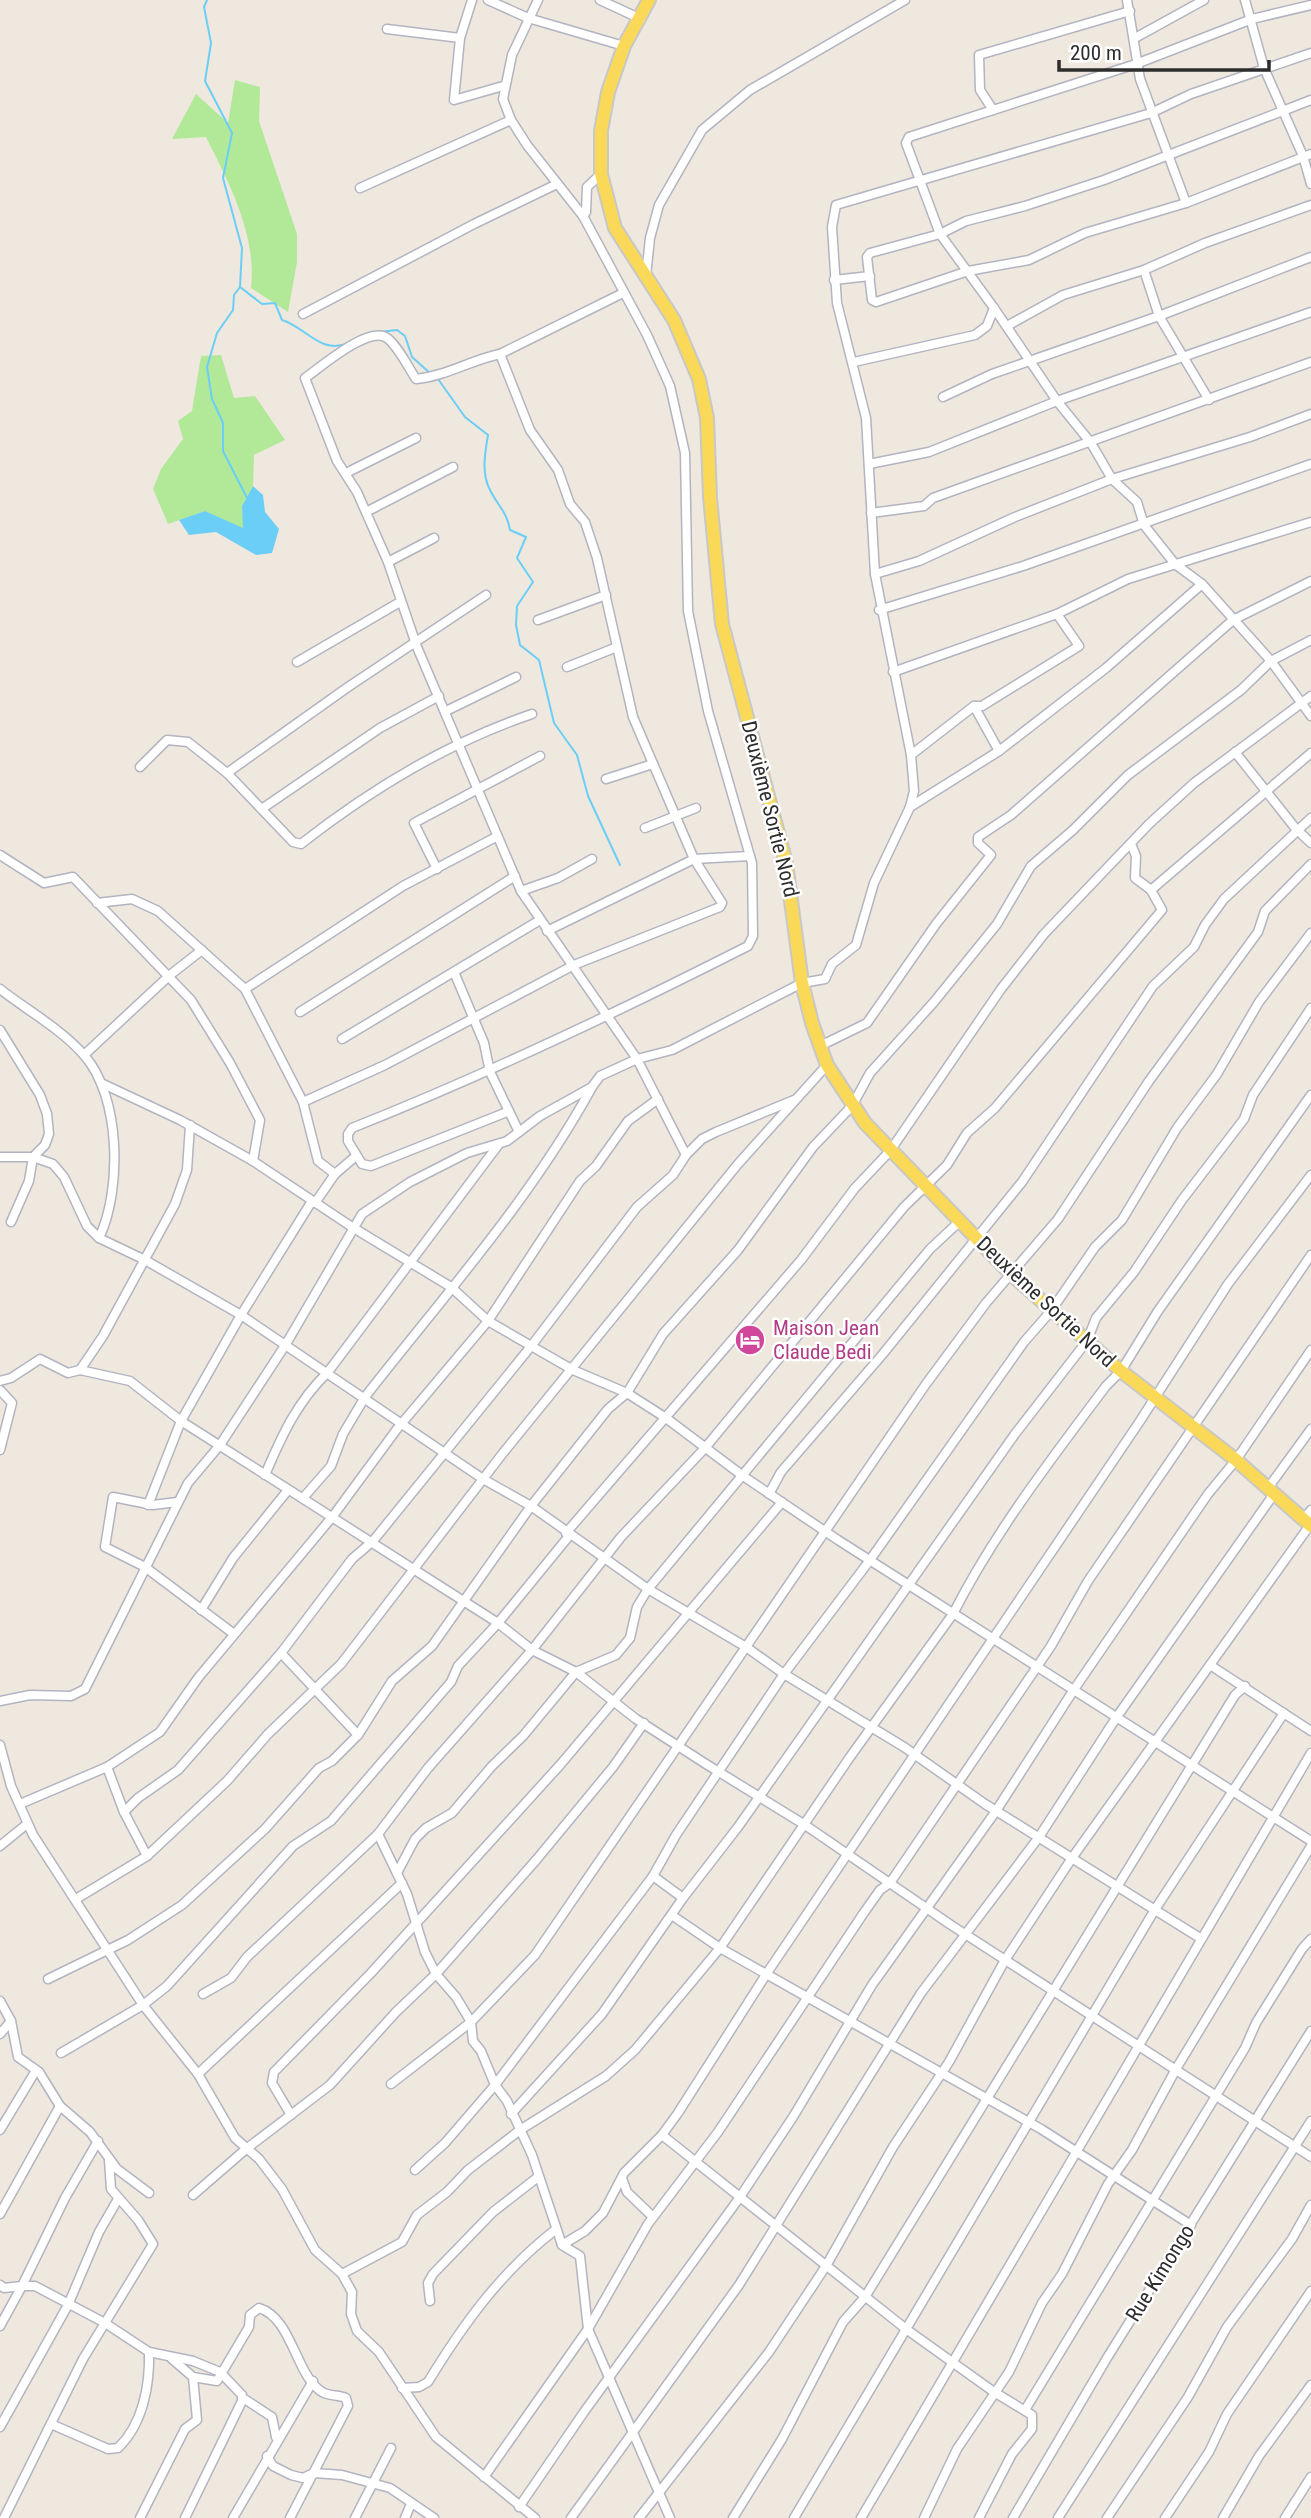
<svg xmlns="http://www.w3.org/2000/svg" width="1311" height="2518" font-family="'Roboto Condensed',sans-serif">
	<rect width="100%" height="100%" fill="#efe8de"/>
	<g fill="#b1e998">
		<path d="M235,80l25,7 -1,34 38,113v28l-9,50 -37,-24c6,-53 -22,-105 -45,-151l-34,2 24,-45 32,29z"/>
		<path d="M221,355l13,43 21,-2 30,44 -31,15 -1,31 -11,20 2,23 -39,-18 -37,13 -15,-35 8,-20 22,-30 -5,-18 14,-10 9,-55z"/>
	</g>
	<path fill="#6bcef7" d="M253,486l10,9 2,17 14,17 -7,24 -16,2 -40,-23 -27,3 -10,-15 26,-9 38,17 -1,-22z"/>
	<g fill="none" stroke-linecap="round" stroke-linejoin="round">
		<g stroke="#6bcef7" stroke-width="2">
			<path d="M207,0l-3,7 7,36 -6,38 27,52 -9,45 19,70 -2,39 -6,8 -1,15 -16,23 -10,34 5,32 11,24v28l24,47"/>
			<path d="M240,287l22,17 13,-1 7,17c24,7 38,35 67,23"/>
			<path d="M370,333l27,-3 8,6 7,21 19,17"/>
			<path d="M438,379l27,38 23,18c-3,18 -7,38 2,55 8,16 17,22 20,40l16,7 -9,21 16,24 -16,24 -1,19 4,20 19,15 15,63 23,32 11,41 32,69"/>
		</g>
		<g stroke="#b2b4c1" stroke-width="11">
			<g id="street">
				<path d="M472,0l-12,38 -6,62 49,-14"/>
				<path d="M488,0l40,18 96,28"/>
				<path d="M600,0l41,19"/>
				<path d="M1127,0l13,79 46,124"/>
				<path d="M1245,0l19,68 39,88 8,28"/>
				<path d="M1311,5l-59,14 -116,45 -227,73 -3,6 34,91 54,74 63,93 34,42 21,36 25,23 7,23 31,39 27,20 69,77 40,55"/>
				<path d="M387,29l73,9"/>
				<path d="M1135,38l69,-38"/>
				<path d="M1311,100l-207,80 -79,26 -59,15 -26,13 -70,19 -3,4 5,43 4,2 92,-31 61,-11 56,-27 101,-30 125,-49"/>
				<path d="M993,110l-13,-20 -1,-35 151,-44"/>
				<path d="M360,188l151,-68"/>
				<path d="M583,216l3,-4 1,-25 14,-13"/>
				<path d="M1144,270l15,46 50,84"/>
				<path d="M646,276l4,-38 9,-33 43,-75 48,-40 155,-90"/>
				<path d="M834,280l36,-4"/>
				<path d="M303,314l171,-90 83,-40"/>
				<path d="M1007,326l56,-31 81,-25 61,-27 106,-38"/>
				<path d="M500,354l123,-61"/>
				<path d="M854,362l121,-27 12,-9 7,-18"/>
				<path d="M943,397l49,-23 167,-58 152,-59"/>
				<path d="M869,464l60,-12 128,-51 254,-89"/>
				<path d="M346,473l70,-35"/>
				<path d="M366,512l87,-45"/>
				<path d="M871,513l53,-7 9,-8 378,-136"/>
				<path d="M388,562l46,-24"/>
				<path d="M875,574l44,-13 96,-44 97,-38 138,-42 61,-23"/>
				<path d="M879,610l144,-44 288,-102"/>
				<path d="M538,620l68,-25"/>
				<path d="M297,662l103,-60"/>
				<path d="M567,667l50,-20"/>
				<path d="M893,672l164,-58 71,-35 183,-57"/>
				<path d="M974,706l25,45"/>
				<path d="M446,711l70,-34"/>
				<path d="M1235,752l61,77 15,14"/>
				<path d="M911,755l63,-49h8l97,-60 -22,-32"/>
				<path d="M140,767l27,-27 21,2 39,31 121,-86 138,-92"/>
				<path d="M227,773l66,69 8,2c69,-54 148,-102 231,-130"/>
				<path d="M606,779l47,-15"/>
				<path d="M910,807l89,-56 107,-83 96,-84"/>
				<path d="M263,808l117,-80 59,-32"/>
				<path d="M645,828l51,-20"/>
				<path d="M1131,844l5,12 -1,22 16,12"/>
				<path d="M0,855l44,28 29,-6 118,123 39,63 30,57 -7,41"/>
				<path d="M437,869l-23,-46 126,-67"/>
				<path d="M521,891l37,-13 34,-19"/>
				<path d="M97,903l35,-4 26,12 87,78 58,113 15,59 17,13 -20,29"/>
				<path d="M547,931l147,-72 56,-3"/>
				<path d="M454,972l30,71 6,29 29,60"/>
				<path d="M0,989c28,22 60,39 84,66 37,42 38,135 15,183"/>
				<path d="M245,989l158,-103 93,-49"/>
				<path d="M300,1012l215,-136"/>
				<path d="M0,1030l40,65 7,19 2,20 -4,11 -12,12 -4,24 -18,41"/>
				<path d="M342,1039l198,-119"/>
				<path d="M820,1046l47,-23 69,-99 55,-69 -13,-12v-6l33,-22 222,-195 78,-39"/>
				<path d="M84,1055l86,-80 32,-25"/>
				<path d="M101,1083l79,37 73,41 99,66 99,60 37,34 85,49 54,23 39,25 77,58 95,64 473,301"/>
				<path d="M303,1102l82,-37 189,-100 146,-58 2,-4 -28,-44 -61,-142 -36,-159 -12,-36 -15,-18 -12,-34 -28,-40 -30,-76c-29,6 -54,22 -84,25 -8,-12 -18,-33 -29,-41 -18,-13 -66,29 -82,40l32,83 20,31 31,70 29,85 104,244 116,168 49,96"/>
				<path d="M507,1112l-136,54 -9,-2 -14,-23v-7l4,-6c136,-54 266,-116 396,-182l5,-10 -1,-73 -44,-152 -20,-100 -3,-158 -15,-67 -23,-51 -64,-119 -56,-71 -16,-25 -8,-21 9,-44 26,-55"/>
				<path d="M0,1157h33l20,7 11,13 23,49 12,12 46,22 96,55 242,164 48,27 117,83 98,58 38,27 120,73 81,57 215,134"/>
				<path d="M335,1174l21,-18"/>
				<path d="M80,1370l23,-34 72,-132 12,-34 3,-45"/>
				<path d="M0,1381l11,-3 29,-19 28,14 12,-3 50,11 51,40 317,202 34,27 44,22 60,47 70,45 99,61 146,100 360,232"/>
				<path d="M0,1390l12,13 -12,47"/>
				<path d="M265,1475c17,-40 32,-73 63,-103l171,-228"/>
				<path d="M1268,1488l43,-59"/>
				<path d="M769,1494l12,-22 101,-117 140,-173 131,-196 41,-39 11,-22 19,-26 87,-81"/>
				<path d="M303,1498l28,-32 12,-32 22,-37c78,-100 166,-198 227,-310"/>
				<path d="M177,1502l-24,3 -40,-8 -8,50 40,20 89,67"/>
				<path d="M148,1505l33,-84 60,-106 71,-114"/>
				<path d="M1304,1519l7,-9"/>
				<path d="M566,1533l235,-273 54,-72 35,-37 111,-162 43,-55 105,-110 45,-41 117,-87"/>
				<path d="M201,1610l32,-52 55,-68"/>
				<path d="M281,1653l77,82"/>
				<path d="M1210,1665l101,66"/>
				<path d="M0,1701l30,-6 41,1 14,-7 103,-206 32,-38 66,-101 76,-130 48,-32 57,-29 40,-12 33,-25 52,-29 8,-11 37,-17 35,-9 130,-67 23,-4 7,-15 24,-19 18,-62 36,-76 4,-16 -3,-36 -36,-181 -9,-156 -29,-115 -5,-76 4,-22 315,-92 40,-19 120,-41"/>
				<path d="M0,1745l11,41 22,49 110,170 55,69 37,64 24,21 23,30 33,61 27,24 10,18 -1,22 6,17 22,21 57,85 99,81"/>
				<path d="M107,1767l17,45 23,44"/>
				<path d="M20,1804l87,-37 53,-35 38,-54 135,-162 64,-87 91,-108 92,-140 16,-15 32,-45 30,-22"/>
				<path d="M124,1812l14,-14 40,-28 103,-117 71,-94 21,-18 159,-196 105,-138 36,-32 13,-20 16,-16 14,-7 78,-32"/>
				<path d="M378,1834l29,60 18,58 11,22 20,23 15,25 2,19 8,10 14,34 12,16 25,54 30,90 18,11 8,73 82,189"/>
				<path d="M0,1846l27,-22"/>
				<path d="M397,1873l18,-34 11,-11 26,-15 40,-47 31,-30 53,-64 40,-17 14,-17 7,-31 11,-18 282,-340 29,-27"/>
				<path d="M653,1876l30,22"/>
				<path d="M76,1899l71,-43 80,-75 41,-47 73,-70 162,-211 235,-289 89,-99"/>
				<path d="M673,1916l47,32 321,181 150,96"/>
				<path d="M48,1979l80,-39 54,-35 83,-76 54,-61 13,-7 26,-26 34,-54 40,-35 99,-140 77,-97 19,-16 36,-59 75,-84 75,-103 39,-41 18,-33 64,-71 63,-78 34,-58 42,-36 55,-55 113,-85 30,-29 40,-21"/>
				<path d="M203,1994l28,-16 16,-21 131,-123 50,-66 104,-118 89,-113 84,-89 199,-241 43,-42 20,-32 28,-25 167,-198 -11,-20 160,-137"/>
				<path d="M0,2001l11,20 7,36 21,15 21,34 30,26 27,37 32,24"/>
				<path d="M0,2034l11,-13"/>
				<path d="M61,2053l82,-48 24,-19 126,-140 38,-25 120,-139 7,-16 40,-43 71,-87"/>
				<path d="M198,2074l204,-191"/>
				<path d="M391,2084l80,-62 64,-67 391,-571 60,-81 72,-84 91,-138 109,-149 7,-21 46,-47"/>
				<path d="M511,2114l91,-100 81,-116 55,-71 277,-393 72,-93 9,-23 38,-46 48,-72 62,-81 9,-24 58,-87"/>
				<path d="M291,2115l-19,-32 2,-11 97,-99 189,-208 222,-263"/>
				<path d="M0,2130l35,-58"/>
				<path d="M662,2135l244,194 88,63 38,23v14l-20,25 -33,64"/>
				<path d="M415,2170l30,-27 50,-58 158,-209 23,-41 108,-161 86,-114 154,-218 27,-31 44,-64 27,-27 55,-92 40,-54 42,-72 52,-69"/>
				<path d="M622,2178l5,14 26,25"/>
				<path d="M193,2195l53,-46 84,-64 66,-73 40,-38 101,-115 76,-92 31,-44"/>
				<path d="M0,2214l60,-108"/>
				<path d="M562,2245l23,-14 18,-18 21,-40 38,-38 16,-22 89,-140 373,-552 88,-137 83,-109"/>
				<path d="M342,2274l60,-32 15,-27 30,-23 21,-22 52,-40 86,-54 29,-26 85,-102 130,-191 103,-143c41,-81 99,-156 153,-228l15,-15 37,-60 153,-216"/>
				<path d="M0,2285l4,3 18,-2 43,-88 33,-57"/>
				<path d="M430,2301l-2,-18 5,-9 60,-62 45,-35"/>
				<path d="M0,2326l22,-40h13l70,37 44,29 44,9 27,11 22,23v6l-57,117"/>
				<path d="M172,2359l21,18 24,4 32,-54 1,-12 9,-7c34,10 37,71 65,85 7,3 15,2 22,5l2,8 -58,112"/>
				<path d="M402,2388l17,-1 9,-5c36,-59 73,-110 127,-152"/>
				<path d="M243,2398l29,19 4,20"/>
				<path d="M1025,2410l220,-362 11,-25 46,-74 9,-10"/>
				<path d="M51,2424l57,25 10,-1c25,-24 32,-63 31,-96"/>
				<path d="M0,2427l68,-122 31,-73 19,-33"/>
				<path d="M267,2456l6,10 18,9 12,3 11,-5 28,2 48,13 44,30"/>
				<path d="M484,2477l104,-148 60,-105 70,-92 145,-218 17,-24 10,-7 161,-237 37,-65 223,-326"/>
				<path d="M519,2507l65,-95 156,-215 53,-80 79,-132 124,-174 77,-120 135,-197 28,-34 75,-110"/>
				<path d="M4,2518l79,-159 70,-115 -15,-24 -27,-31 -2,-29"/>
				<path d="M140,2518l45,-89 12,-9 -4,-43"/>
				<path d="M233,2518l80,-137"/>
				<path d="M355,2518l36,-70"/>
				<path d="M405,2518l6,-14"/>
				<path d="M571,2518l168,-233 182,-292 118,-156 77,-119 158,-224"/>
				<path d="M639,2518l130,-166 57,-86 67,-119 56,-85 56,-102 67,-102 238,-333"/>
				<path d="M733,2518l49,-79 61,-117 22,-25 370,-602 10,-9"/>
				<path d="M794,2518l360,-607 130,-198"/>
				<path d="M861,2518l450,-765"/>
				<path d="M924,2518l33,-69 52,-77 33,-69 20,-29 46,-90 24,-34 44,-81 135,-223"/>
				<path d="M1013,2518l94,-160 204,-327"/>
				<path d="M1058,2518l253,-397"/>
				<path d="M1107,2518l81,-121 39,-70 65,-88 19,-34"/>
				<path d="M1165,2518l44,-66 18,-38 84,-123"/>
				<path d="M1223,2518l36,-62 52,-71"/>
				<path d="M1285,2518l26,-41"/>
			</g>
		</g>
		<g stroke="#c8c8c8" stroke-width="16">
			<path id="primary" d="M649,0l-25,46 -16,46 -7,39v43l14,54 59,92 25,59 8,39 3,79 12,127 64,239 16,120 10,40 15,42 38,58 146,151 110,97 115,89 75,66"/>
		</g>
		<use href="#street" stroke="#fff" stroke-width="8"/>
		<use href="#primary" stroke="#fad958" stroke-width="12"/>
	</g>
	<defs>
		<g id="hotel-disc" transform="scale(1.575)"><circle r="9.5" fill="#d1479c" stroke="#fff"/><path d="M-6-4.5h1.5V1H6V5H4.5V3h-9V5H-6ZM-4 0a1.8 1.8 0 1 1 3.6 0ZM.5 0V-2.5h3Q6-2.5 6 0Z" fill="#fff"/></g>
	</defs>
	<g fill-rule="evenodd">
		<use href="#hotel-disc" x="750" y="1340"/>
	</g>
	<g text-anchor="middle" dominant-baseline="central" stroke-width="5" stroke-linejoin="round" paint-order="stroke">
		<g font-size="21" fill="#2d2d2d" stroke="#fff">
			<text transform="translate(770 809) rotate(76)">Deuxième Sortie Nord</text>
			<text transform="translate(1046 1302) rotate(43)">Deuxième Sortie Nord</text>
			<text transform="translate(1160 2273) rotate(-58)">Rue Kimongo</text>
		</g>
		<g font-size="21" fill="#b23c85" stroke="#fff" text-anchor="start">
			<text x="773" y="1328">Maison Jean<tspan x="773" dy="24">Claude Bedi</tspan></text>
		</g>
	</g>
	<path d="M1059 60v10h210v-10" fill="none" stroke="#2d2d2d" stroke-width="3.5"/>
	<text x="1070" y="60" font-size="21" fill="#2d2d2d" stroke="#ffffff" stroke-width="5" paint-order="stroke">200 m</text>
</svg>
